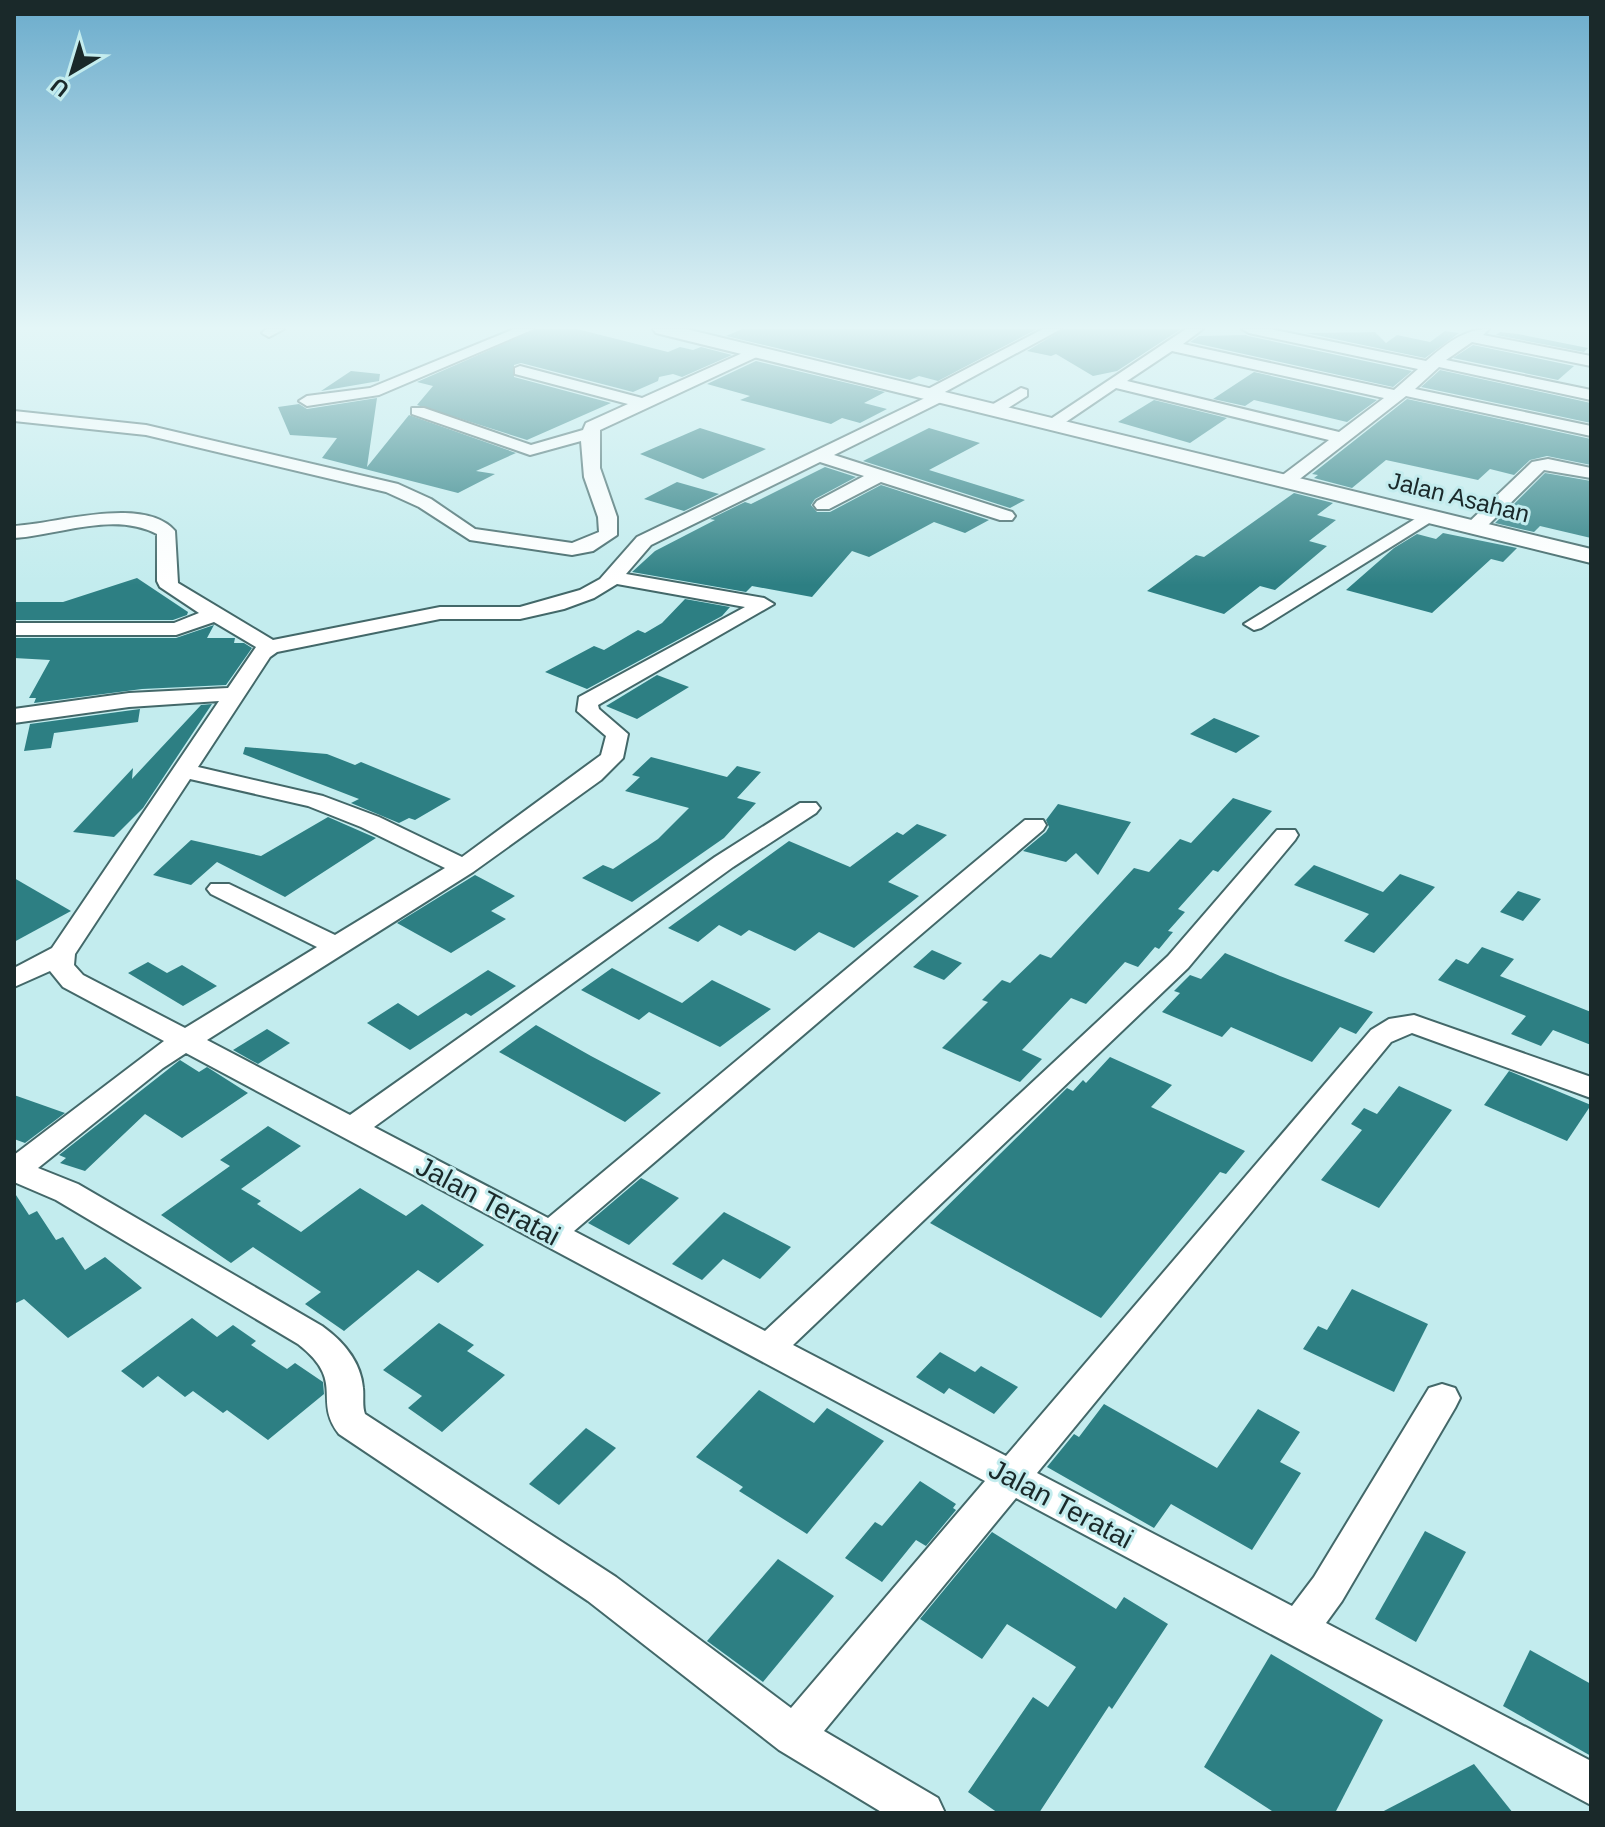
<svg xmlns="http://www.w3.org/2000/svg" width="1605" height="1827" font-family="Helvetica,sans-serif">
	<rect width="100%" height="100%" fill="#c3ecee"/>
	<g fill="#2d7f83">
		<path d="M537,329h40l91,23 12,-5 13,3 8,-3 31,8 -50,22 -9,-3 -14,3 -1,4 -25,11 -112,-29 -7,2v12l97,26 -84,37 -110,-35 16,-19 -16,-4z"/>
		<path d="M742,329h295l-99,52 -19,-5 -9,4 -184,-44z"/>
		<path d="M1064,329h117l-64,42 -24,5 -37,-22 -5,2 -24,-5z"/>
		<path d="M1445,331l14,2 -34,25 -119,-25 69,-1 11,11 11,-8 33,7z"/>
		<path d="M1500,332l18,2 70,14 -4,4 -88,-17z"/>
		<path d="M1246,335l2,1 164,35 -19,16 -203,-45 9,-6z"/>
		<path d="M1473,345l101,21 -16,14 -105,-22z"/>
		<path d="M756,361l129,31 -21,11 23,6 -27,14 -18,-5 -11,6 -91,-24 10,-4 -43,-12z"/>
		<path d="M1440,370l151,33v20l-170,-36z"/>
		<path d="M351,371l29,3 -1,7 -58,10z"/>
		<path d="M1254,372l123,28 -30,22 -93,-22 -9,6 -32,-7z"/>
		<path d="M377,398l-10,69 42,-52 107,38 -40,18 19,3 -37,19 -136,-35 15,-20 -47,-3 -12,-28 21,-3 8,5z"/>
		<path d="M1407,399l184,40v26l-44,-9 -17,4 -16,15 -24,-6 -12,11 -92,-20 -34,28 -38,-10 4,-3 -6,-1z"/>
		<path d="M1154,400l73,18 -37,25 -72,-21z"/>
		<path d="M700,428l66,21 -63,30 -63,-25z"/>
		<path d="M929,428l51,15 -51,27 96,30 -15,8 -147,-47z"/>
		<path d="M825,467l31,10 -41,22 -4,6 6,7h13l51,-27 108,35 -24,13 -31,-11 -65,35 -17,-6 -40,46 -60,-11 -6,6 -114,-20 23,-21 60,-31 -5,-1 35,-17 6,2z"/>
		<path d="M1545,473l46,8v57l-51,-12 -6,6 -39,-9z"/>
		<path d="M677,482l42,12 -35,17 -40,-12z"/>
		<path d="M1294,493l39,10 -16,12 19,5 -27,21 18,5 -52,44 -15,-4 -36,28 -77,-23 49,-36 8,2z"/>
		<path d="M1443,533l74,15 -14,14 -12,-3 -59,54 -86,-23 48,-42 23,-14 19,5z"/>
		<path d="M137,578l51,34 -1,3 -14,5h-159v-18h49z"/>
		<path d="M685,599l45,8 -8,9 -135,73 -42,-17 49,-26 10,4 34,-20 7,3 17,-10z"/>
		<path d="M214,625l-7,13h28l-1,5h10l8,5 -26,37 -84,4 -108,14 2,-5h-7l21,-38 -36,-2v-20h162z"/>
		<path d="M657,675l32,12 -52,32 -31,-13z"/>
		<path d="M212,704l-69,104 -29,29 -41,-5 60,-64 -1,11 69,-74z"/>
		<path d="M140,709l-2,13 -84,11 -3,15 -27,3 6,-27z"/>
		<path d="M1214,718l46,18 -24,17 -46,-19z"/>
		<path d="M245,747l82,7 28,11 6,-3 90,37 -36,21 -6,-2 -10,5 -48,-20 8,-4 -116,-45z"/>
		<path d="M651,757l76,20 10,-11 24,6 -24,26 19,5 -32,35 -92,64 -50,-24 21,-13 10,4 45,-30 31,-31 -64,-17 15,-14 -8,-2z"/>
		<path d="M1233,798l39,13 -54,61 -5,-2 -35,39 7,3 -17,19 5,1 -14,17 -4,-2 -17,20 -13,-5 -39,42 -15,-6 -49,52 20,9 -22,23 -78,-34 46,-46 -6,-2 20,-20 8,3 30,-29 11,4 83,-90 15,4 31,-33 11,4z"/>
		<path d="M1058,804l73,18 -33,53 -22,-22 -10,9 -43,-11 23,-19 3,-5 -3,-7z"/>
		<path d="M328,817l48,21 -91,59 -68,-35 -26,23 -38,-10 38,-35 70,16z"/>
		<path d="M917,824l30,11 -59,47 31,14 -65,52 -35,-16 -24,19 -46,-21 -8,6 -22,-11 -21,17 -30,-14 121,-87 61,26 47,-35 6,3z"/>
		<path d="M1314,865l69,27 17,-18 35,13 -61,66 -30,-12 25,-27 -75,-29z"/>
		<path d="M475,875l40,21 -24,15 15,8 -55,34 -54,-30z"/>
		<path d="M14,878l57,33 -57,31z"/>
		<path d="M1518,891l23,8 -18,22 -23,-9z"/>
		<path d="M1482,947l32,12 -14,17 91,36v33l-38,-15 -12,16 -30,-12 15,-18 -88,-36 18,-21 12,5z"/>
		<path d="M932,950l30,13 -18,17 -31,-13z"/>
		<path d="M1225,953l55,23 93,36 -17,22 -16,-7 -28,35 -81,-35 -9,10 -60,-25 18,-19 -6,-2 16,-16 11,4z"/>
		<path d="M148,962l19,11 15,-8 35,21 -34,20 -55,-33z"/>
		<path d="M612,968l70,35 30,-23 59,29 -51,38 -71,-35 -10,8 -58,-30z"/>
		<path d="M488,970l28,16 -45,30 -5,-3 -56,37 -43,-27 31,-20 20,13z"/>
		<path d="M536,1025l55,31 70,37 -36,29 -126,-70z"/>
		<path d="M267,1029l23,14 -32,21 -25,-14z"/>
		<path d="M1110,1057l62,28 -21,22 94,44 -19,23 -6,-2 -119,146 -171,-95 137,-135 6,3 10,-11 3,3z"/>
		<path d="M180,1060l19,12 8,-5 41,26 -66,45 -37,-24 -60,57 -25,-8 6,-5 -7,-3z"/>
		<path d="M1509,1071l82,34 -24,36 -83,-36z"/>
		<path d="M1399,1086l53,24 -73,98 -58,-28 41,-50 -11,-6 13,-16 13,6z"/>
		<path d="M14,1095l51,18 -40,30 -11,-4z"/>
		<path d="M268,1126l33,20 -60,43 20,12 -4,3 44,28 59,-44 46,28 16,-12 62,41 -46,38 -20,-13 -74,61 -39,-27 16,-12 -68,-45 -22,16 -70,-48 69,-49 -10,-6z"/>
		<path d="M641,1178l38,20 -50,47 -41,-22z"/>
		<path d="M14,1192l15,23 8,-4 19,29 7,-3 22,33 20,-13 37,31 -74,50 -44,-39 -10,5z"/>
		<path d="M724,1212l67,35 -31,32 -37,-20 -21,21 -30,-16z"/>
		<path d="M1352,1289l76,35 -34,68 -91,-43 15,-23 9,4z"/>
		<path d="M192,1318l25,19 16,-12 23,16 -5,4 36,24 8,-6 28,19 1,12 -56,46 -41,-30 -4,3 -30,-22 -8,6 -27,-21 -15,12 -22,-17z"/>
		<path d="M439,1323l35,22 -7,6 38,24 -63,57 -34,-24 14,-12 -39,-26z"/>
		<path d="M940,1352l35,20 6,-6 37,21 -24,27 -45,-26 -5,6 -28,-17z"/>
		<path d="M759,1390l55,33 13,-15 57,33 -77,93 -68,-43 4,-4 -47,-30z"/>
		<path d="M1104,1404l113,64 41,-59 42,23 -20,30 21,11 -49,77 -81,-46 -17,24 -107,-61 27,-33 5,3z"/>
		<path d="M586,1428l30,20 -57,57 -30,-21z"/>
		<path d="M920,1481l36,23 -3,4 3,2 -30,36 -10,-6 -34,42 -37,-24 30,-36 7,4z"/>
		<path d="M1425,1531l41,21 -50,90 -41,-23z"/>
		<path d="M992,1532l124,77 8,-12 44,27 -56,85 -3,-3 -70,107h-41l-30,-21 65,-95 15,10 28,-40 -69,-43 -25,35 -62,-40z"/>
		<path d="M778,1559l56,37 -71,86 -56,-41z"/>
		<path d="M1530,1650l61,34v72l-88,-50z"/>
		<path d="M1271,1654l112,66 -48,93h-60l-71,-46z"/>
		<path d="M1474,1764l39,49h-133z"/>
	</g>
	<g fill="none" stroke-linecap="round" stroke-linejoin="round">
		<g stroke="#436869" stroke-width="4">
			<g id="minor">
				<path d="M266,329h18l-15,8 -7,-4z"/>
				<path d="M514,329h20l-155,66 -72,11 -8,-5 8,-5 63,-8z"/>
				<path d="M1043,329h18l-118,64 4,4 -2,3 -111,55 178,57 3,4 -3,4h-12l-119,-38 -52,27h-12l-3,-4 3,-4 47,-25 -44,-14 -169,83 -25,29 138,24 10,6 -176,101 1,4 29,25 -5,24 -22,22 -128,92 -266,168 143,75 365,-258 85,-54h16l4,5 -4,5 -83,54 -359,260 174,91 477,-398h18l3,5 -3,5 -469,401 191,100 403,-375 109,-126h18l3,5 -3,5 -107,128 -395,377 213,111 365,-426 18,-11 25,-4 177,62v21l-179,-65 -21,9 -354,431 255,133 22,-29 115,-189 13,-4 13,4 5,10 -5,10 -113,193 -16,22 265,138v44l-575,-307 -192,233 114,67 7,15h-62l-104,-63 -191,-149 -249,-167c-27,-35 8,-52 -41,-90l-242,-144 -42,-18v-27l150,-114 -101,-54 -13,-16 -36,16v-19l38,-20 167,-247 -90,6 -115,16v-14l115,-16 99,-5 28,-41 -42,-25 -38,13h-162v-12h160l25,-10 -39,-26 -3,-6v-47c-43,-23 -98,1 -143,4v-12c42,-2 130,-31 161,5l3,52 95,57 167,-33h80l60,-17 20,-11 37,-42 288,-139 -3,-4 2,-3zM617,584l128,23 -166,90 -2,14 29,25 -5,19 -139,102 -83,-40 -56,-21 -125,-29 72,-110 7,-5 163,-33h80l44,-10 30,-11zM190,779l118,27 53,21 84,41 -110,67 -106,-51h-18l-4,5 4,5 106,53 -132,81 -102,-53 -9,-10 1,-11zM186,1053l799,428 -194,227 -175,-131 -251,-163c-3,-8 -1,-17 -2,-26 -2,-26 -20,-47 -41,-62l-244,-142 -40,-16 125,-100z"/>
				<path d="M1186,329h17l-20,15 211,46 24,-21 -169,-36 -7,-4h28l156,32c19,-16 37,-32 63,-32l-6,6 108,21v10l-119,-24 -26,18 145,30v10l-152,-33 -24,22 176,37v10l-185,-40 -114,89 -6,1 -9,-5 3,-4 49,-37 -213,-52 -59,40h-12l-2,-4zM1172,351l212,47 -45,34 -212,-51z"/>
				<path d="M756,347l8,5 -3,3 -161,75v38l17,49v18l-24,16 -21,4 -102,-15 -51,-33 -33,-15 -240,-57 -132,-14v-10l132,14 252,59 33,15 44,30 97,14 27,-11 -1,-15 -14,-40 -3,-36 -51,14 -118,-41v-6h12l107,37 52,-15 3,-7 42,-19 -113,-30v-6l5,-2 122,32z"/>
				<path d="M1021,388l6,2v6l-27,17h-12v-6z"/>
				<path d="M1548,459l43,9v10l-47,-8 -62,61h-14l-2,-4 2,-4 64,-61z"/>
				<path d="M1428,511l6,1 3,4 -3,4 -173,108 -7,2 -10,-6z"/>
			</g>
		</g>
		<g stroke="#436869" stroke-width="4">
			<path id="major" d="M653,329h33l905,220v14l-935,-230z"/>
		</g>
		<use href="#minor" fill="#fff" fill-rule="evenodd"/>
		<use href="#major" fill="#fff" fill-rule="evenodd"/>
	</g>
	<linearGradient id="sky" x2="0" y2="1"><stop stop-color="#6baccc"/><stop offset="0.56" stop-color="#e4f6f7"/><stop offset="1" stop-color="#e4f6f7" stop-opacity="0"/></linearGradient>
	<rect width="1605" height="585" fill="url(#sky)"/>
	<g text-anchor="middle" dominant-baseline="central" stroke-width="6" stroke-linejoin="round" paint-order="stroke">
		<g font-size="24" fill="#1a292a" stroke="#c3ecee">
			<text transform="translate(1459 497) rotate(14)">Jalan Asahan</text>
		</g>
		<g font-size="28" fill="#1a292a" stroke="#c3ecee">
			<text transform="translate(488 1201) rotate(28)">Jalan Teratai</text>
			<text transform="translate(1061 1504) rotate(28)">Jalan Teratai</text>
		</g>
	</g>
	<rect width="1605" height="1827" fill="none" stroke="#1a292a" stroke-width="32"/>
	<g transform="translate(72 72) rotate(218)" stroke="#c3ecee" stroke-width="6" paint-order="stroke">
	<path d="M0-6L14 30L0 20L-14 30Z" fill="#1a292a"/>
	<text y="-12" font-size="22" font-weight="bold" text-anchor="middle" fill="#1a292a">U</text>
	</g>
</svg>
